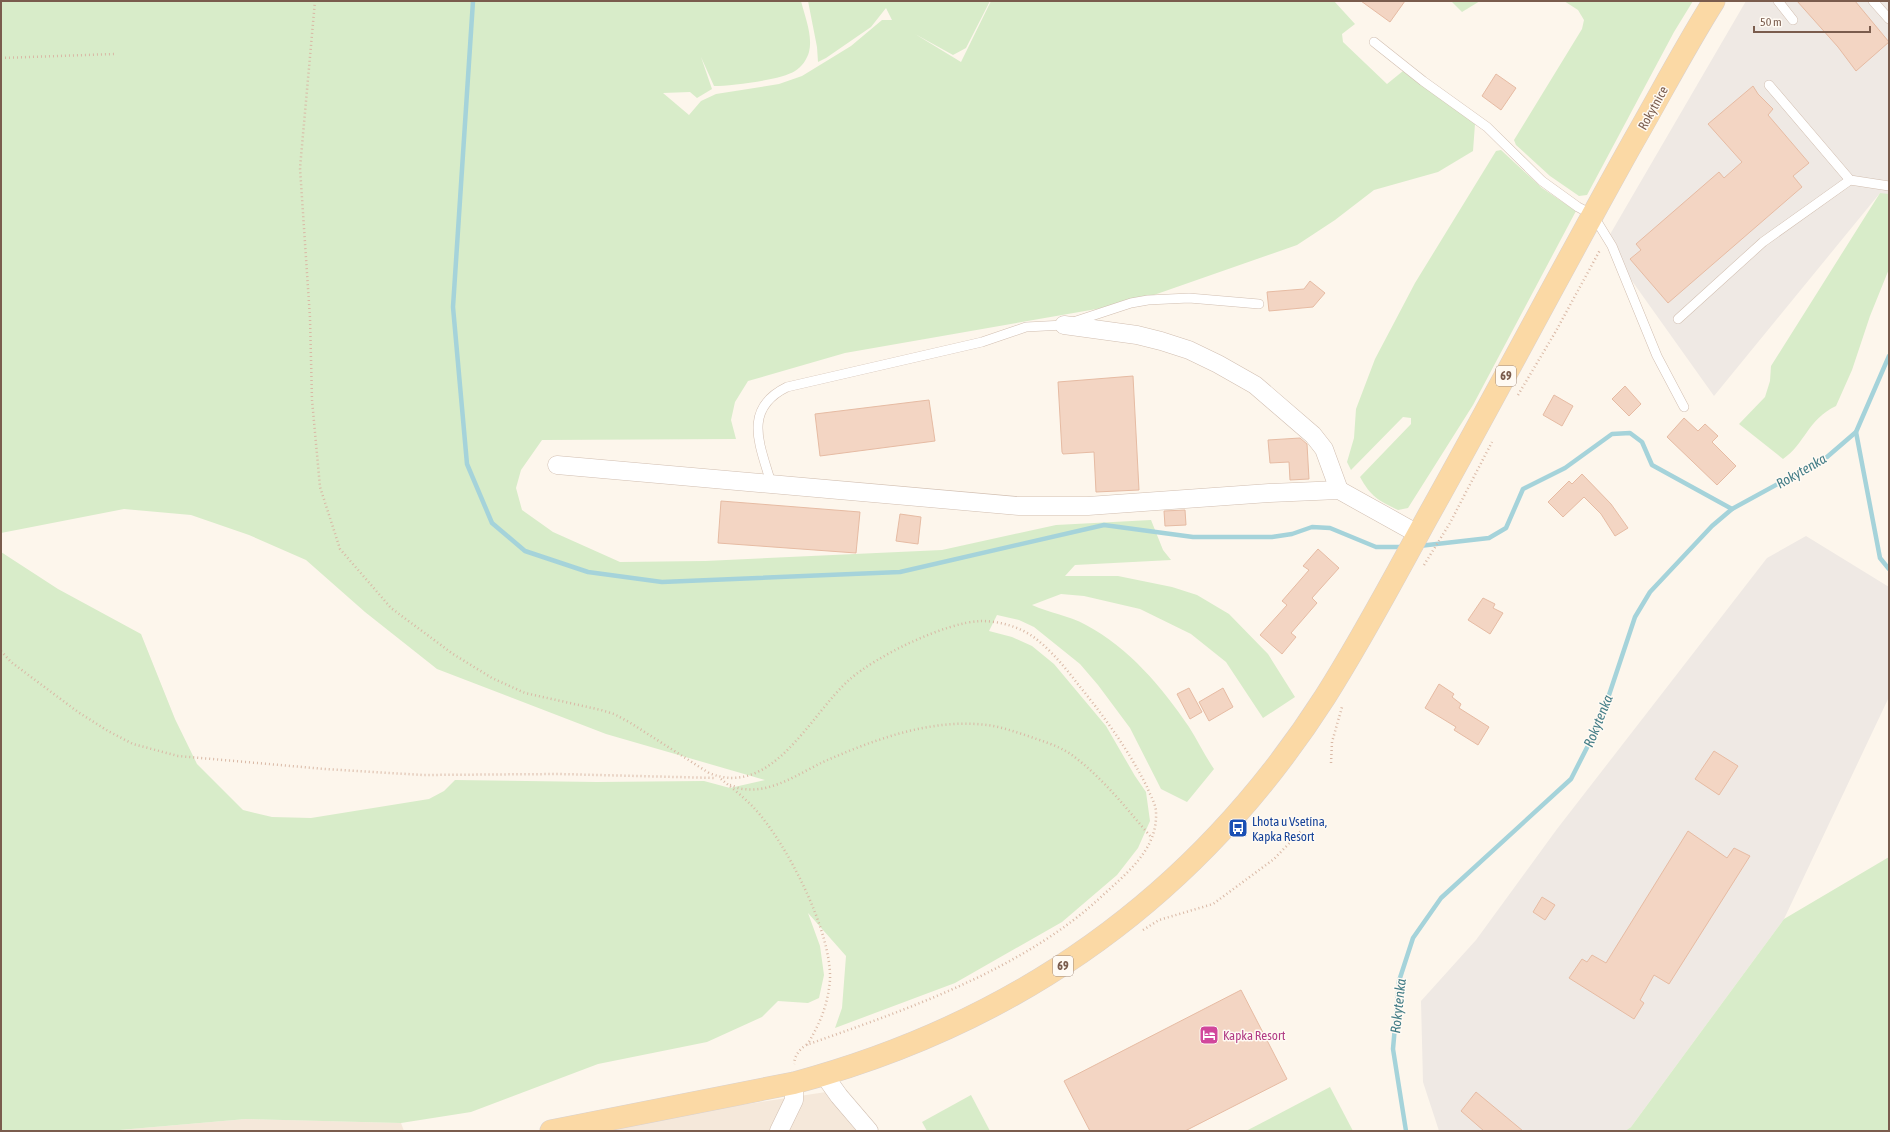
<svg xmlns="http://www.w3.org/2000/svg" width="1890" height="1132" font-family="'Asap Condensed',sans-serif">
	<rect width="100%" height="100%" fill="#fdf6ec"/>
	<g fill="#f5e8da">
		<path d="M826,1092l33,39h-262l97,-19z"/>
		<path d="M246,1119l155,4 3,8h-296z"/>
	</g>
	<g fill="#efe9e4">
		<path d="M1746,1h143v196l-9,-4 -166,203 -109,-153z"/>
		<path d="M1806,536l83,51v110l-105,222 -153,208 -6,4h-186l-16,-49 -2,-81 55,-61 81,-111 210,-271z"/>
	</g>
	<g fill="#d8ecc9">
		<path d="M1,1h800c4,16 12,35 8,51 -2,7 -7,15 -14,19 -14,9 -63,15 -81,15l-13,-29 11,32 -15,9 -7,-6 -27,1 26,22 12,-14 15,-7 63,-10 23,-8 49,-30 31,-26h10l-6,-12 -15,19 -45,31 -8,4 -1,-15 -9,-46h182l-24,47 -13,7 -38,-21 46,28 30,-61h343l21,23 -13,10 1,8 44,42 16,-13 72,53 -2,27 -35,21 -64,18 -39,30 -38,25 -166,58 -286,50 -97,28 -13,21 -4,18 5,19 -194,1 -21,30 -5,18 6,22 31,22 67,30 85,-1 237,-11 114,-25 95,-5 12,30 8,10 -96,5 -10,11h53l54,11 25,8 32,19 39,40 27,43 -32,21 -37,-56 -35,-28 -51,-25 -56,-13 -23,-2 -29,11c17,8 36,10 54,20 43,23 76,62 103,102 9,14 16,29 25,42l-27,33 -26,-13 -31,-61 -32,-43 -18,-21 -46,-37 -15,-7 -22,-5 -8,16 23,6 20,9 22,18 52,62 29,50 11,16 4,29 -12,27 -21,27 -55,47 -107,61 -120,45 7,-20 4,-52 -38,-43 12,33 4,29 -5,23 -11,5 -30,-2 -16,16 -55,25 -109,22 -127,48 -70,11 -155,-4 -138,12h-107v-579l57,37 83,45 34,85 22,45 46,46 29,7 39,1 118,-19 15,-8 11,-11 142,2 107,-1 26,7 35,-8 -159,-46 -169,-65 -72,-57 -59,-52 -57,-25 -58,-20 -67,-6 -123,24z"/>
		<path d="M1451,1h29l-18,11z"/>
		<path d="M1564,1h129l-19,31 -87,163 -8,1 -29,-20 -34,-31 -2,-5 68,-111 2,-9 -6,-10z"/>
		<path d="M1501,150l41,38 34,23 -103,194 -65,103 -10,2c-20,-10 -27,-13 -38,-33l51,-53v-6l-8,-1 -52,53 -4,-8 7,-24 2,-29 19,-50 40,-76 81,-132z"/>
		<path d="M1880,193l9,1v75l-19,47 -18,54 -16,36c-28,13 -31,38 -53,53l-44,-35 26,-27 5,-16 1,-15z"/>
		<path d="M1889,857v274h-264l6,-4 153,-208z"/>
		<path d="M1330,1087l23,44h-107z"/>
		<path d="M971,1095l19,36h-63l-5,-9z"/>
	</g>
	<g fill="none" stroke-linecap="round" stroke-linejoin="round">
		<g stroke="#a5d3da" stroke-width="4.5">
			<path d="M473,1l-20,306 14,157 25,59 33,28 63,21 74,10 238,-10 204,-47 89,12h79l20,-3 20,-7 18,1 46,19h28"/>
			<path d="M1856,432l24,126 9,11"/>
			<path d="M1419,546l70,-8 17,-10 17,-39 42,-21 47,-34 18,-1 12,9 10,23 80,44"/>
			<path d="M1406,1131l-13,-82 6,-68 14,-43 28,-40 130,-119 29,-57 35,-105 15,-25 62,-66 20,-17 95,-52 29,-25 33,-76"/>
		</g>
	</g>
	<g fill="#f3d5c3" stroke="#e6bba3">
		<path d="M1361,1h44l-15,21z"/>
		<path d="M1797,1h58l34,41 -33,29 -18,-24z"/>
		<path d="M1496,74l20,14 -15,22 -19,-14z"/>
		<path d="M1753,86l5,8 15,15 -5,6 41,48 -16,13 9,11 -134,116 -38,-44 11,-9 -5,-6 83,-72 5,6 18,-16 -34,-38z"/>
		<path d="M1310,281l15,12 -12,14 -44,4 -2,-19 37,-3z"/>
		<path d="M1133,376l6,114 -43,2 -2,-40 -31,2 -1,-2 -4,-70z"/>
		<path d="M1625,386l16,18 -12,12 -17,-17z"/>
		<path d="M1554,395l19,11 -11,20 -19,-11z"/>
		<path d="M929,400l6,41 -115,15 -5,-42z"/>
		<path d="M1684,418l14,13 7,-7 13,12 -6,6 24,24 -19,19 -50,-48z"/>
		<path d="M1300,438l7,6 2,35 -19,1 -1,-18 -19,1 -2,-23z"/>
		<path d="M1582,474l29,30 17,24 -13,8 -14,-22 -17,-17 -21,20 -15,-15 21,-21 3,3z"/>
		<path d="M721,501l139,11 -4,41 -138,-10z"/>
		<path d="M1185,510l1,15 -21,1 -1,-15z"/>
		<path d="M900,514l21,3 -3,27 -22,-3z"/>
		<path d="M1318,549l21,19 -27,30 5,5 -26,30 5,4 -14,17 -22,-19 27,-30 -5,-4 27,-31 -6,-4z"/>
		<path d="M1483,598l12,6 -2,4 10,5 -13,21 -22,-14z"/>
		<path d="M1439,684l15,10 -2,3 9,7 -2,4 30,19 -11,18 -24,-15 2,-3 -31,-19z"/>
		<path d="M1189,688l13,24 -12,7 -13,-25z"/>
		<path d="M1223,688l10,19 -24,14 -10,-19z"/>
		<path d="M1714,751l24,15 -19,29 -24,-16z"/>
		<path d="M1688,831l39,27 7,-10 16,8 -81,128 -15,-9 -14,25 4,3 -10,16 -65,-41 13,-19 5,3 5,-7 14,8z"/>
		<path d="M1542,897l13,8 -10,15 -12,-8z"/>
		<path d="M1241,990l46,89 -102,52h-95l-26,-50z"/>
		<path d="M1476,1092l47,39h-39l-23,-20z"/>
	</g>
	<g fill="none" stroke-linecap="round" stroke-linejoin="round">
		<g stroke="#d1beb0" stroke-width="10">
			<g id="lane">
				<path d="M1778,1l15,19"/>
				<path d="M1873,1l16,18"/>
				<path d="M1374,42l49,39 64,46 55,54 36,26 15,8 19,31 45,110 27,51"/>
				<path d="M1769,85l81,95 39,6"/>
				<path d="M1678,319l85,-77 87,-62"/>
				<path d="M771,483c-11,-38 -29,-74 16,-96l195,-45 44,-15 38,-2 67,-22 17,-3 41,-2 70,6"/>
			</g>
		</g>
		<g stroke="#d1beb0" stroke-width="19">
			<g id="street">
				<path d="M1064,325l73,10 24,6 28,9 29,14 37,21 58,50 11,14 15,41"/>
				<path d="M557,465l462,41h69l181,-13 70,-3 79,44"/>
				<path d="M824,1075l15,21 30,35"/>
				<path d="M779,1131l15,-31v-17"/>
			</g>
		</g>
		<g stroke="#dad1cd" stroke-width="23">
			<path id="primary" d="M551,1131l243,-48c227,-61 404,-188 531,-386 37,-58 69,-119 102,-179 70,-125 136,-251 206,-376 27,-47 52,-95 81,-141"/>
		</g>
		<g stroke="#d9b8a5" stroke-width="2.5" stroke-dasharray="1 3" stroke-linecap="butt">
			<path d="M315,1l-15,167 10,150 2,82 8,87 20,62 51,59 62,46 39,24 33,15 76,17 13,4 15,8 80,51c63,26 101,-58 140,-93 27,-24 97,-58 132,-59 19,0 39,6 54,17 18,14 32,32 46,50 25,31 48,63 66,99 3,8 9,17 9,25 2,37 -29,61 -54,84 -78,73 -196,114 -296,149 -7,5 -11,10 -12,19"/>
			<path d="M1,58l113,-4"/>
			<path d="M1518,395l38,-64 44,-81"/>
			<path d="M1424,565l26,-42 42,-81"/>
			<path d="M1,651l10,11 67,50 30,19 25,13 45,12 147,13 98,6 136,-1 157,4"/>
			<path d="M1331,763l1,-21 10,-35"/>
			<path d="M721,779c11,9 24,19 34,30 32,35 77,123 75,171 -2,24 -10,44 -23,65"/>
			<path d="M730,785c4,1 9,4 14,4 28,4 56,-16 79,-27 50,-22 108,-44 164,-37 15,2 29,7 44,12 14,5 28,9 41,18 31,23 54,53 79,82"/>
			<path d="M1143,930l16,-10 54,-16 61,-45 28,-29"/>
		</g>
		<use href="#lane" stroke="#fff" stroke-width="9"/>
		<use href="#street" stroke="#fff" stroke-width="18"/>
		<use href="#primary" stroke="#fbd9a5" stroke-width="22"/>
	</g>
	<defs>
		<g id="bus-square" transform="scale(1)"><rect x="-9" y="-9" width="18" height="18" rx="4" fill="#1a4fb4" stroke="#fffaf3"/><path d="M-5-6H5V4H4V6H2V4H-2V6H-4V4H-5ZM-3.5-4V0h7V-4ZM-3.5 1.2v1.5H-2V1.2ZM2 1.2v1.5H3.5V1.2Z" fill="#fff"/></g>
		<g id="hotel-square" transform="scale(1)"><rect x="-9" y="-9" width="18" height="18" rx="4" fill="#d1479c" stroke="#fffaf3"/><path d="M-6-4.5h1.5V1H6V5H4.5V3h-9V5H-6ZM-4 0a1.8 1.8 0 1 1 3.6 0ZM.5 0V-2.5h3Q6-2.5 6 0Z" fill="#fff"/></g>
	</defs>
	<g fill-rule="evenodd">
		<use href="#bus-square" x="1238" y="828"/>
		<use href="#hotel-square" x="1209" y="1035"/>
	</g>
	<g text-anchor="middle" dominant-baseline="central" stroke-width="3" stroke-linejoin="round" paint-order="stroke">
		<g fill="#fffaf3" stroke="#a28b7f" stroke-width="1">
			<rect x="1496" y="366" width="20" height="20" rx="3"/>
			<rect x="1053" y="956" width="20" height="20" rx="3"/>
		</g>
		<g font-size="12" font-weight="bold" fill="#7a5c4d">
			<text x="1506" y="376">69</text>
			<text x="1063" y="966">69</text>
		</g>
		<g font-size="13" fill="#7a5c4d" stroke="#fffaf3">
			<text transform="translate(1653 108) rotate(-61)">Rokytnice</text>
		</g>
		<g font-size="13" fill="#164399" stroke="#fffaf3" text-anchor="start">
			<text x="1252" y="821">Lhota u Vsetína,<tspan x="1252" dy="15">Kapka Resort</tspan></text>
		</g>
		<g font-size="13" fill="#b23c85" stroke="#fffaf3" text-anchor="start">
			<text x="1223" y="1035">Kapka Resort</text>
		</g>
		<g font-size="14" font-style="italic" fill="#437c86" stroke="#fffaf3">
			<text transform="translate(1801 471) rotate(-30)">Rokytenka</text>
			<text transform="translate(1598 721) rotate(-68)">Rokytenka</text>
			<text transform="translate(1398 1006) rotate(-84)">Rokytenka</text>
		</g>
	</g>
	<rect width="1890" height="1132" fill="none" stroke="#7a5c4d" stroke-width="4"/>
	<path d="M1754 26v6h116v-6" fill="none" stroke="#7a5c4d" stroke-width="2"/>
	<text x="1760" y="26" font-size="12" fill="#7a5c4d" stroke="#fffaf3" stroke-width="3" paint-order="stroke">50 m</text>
</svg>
